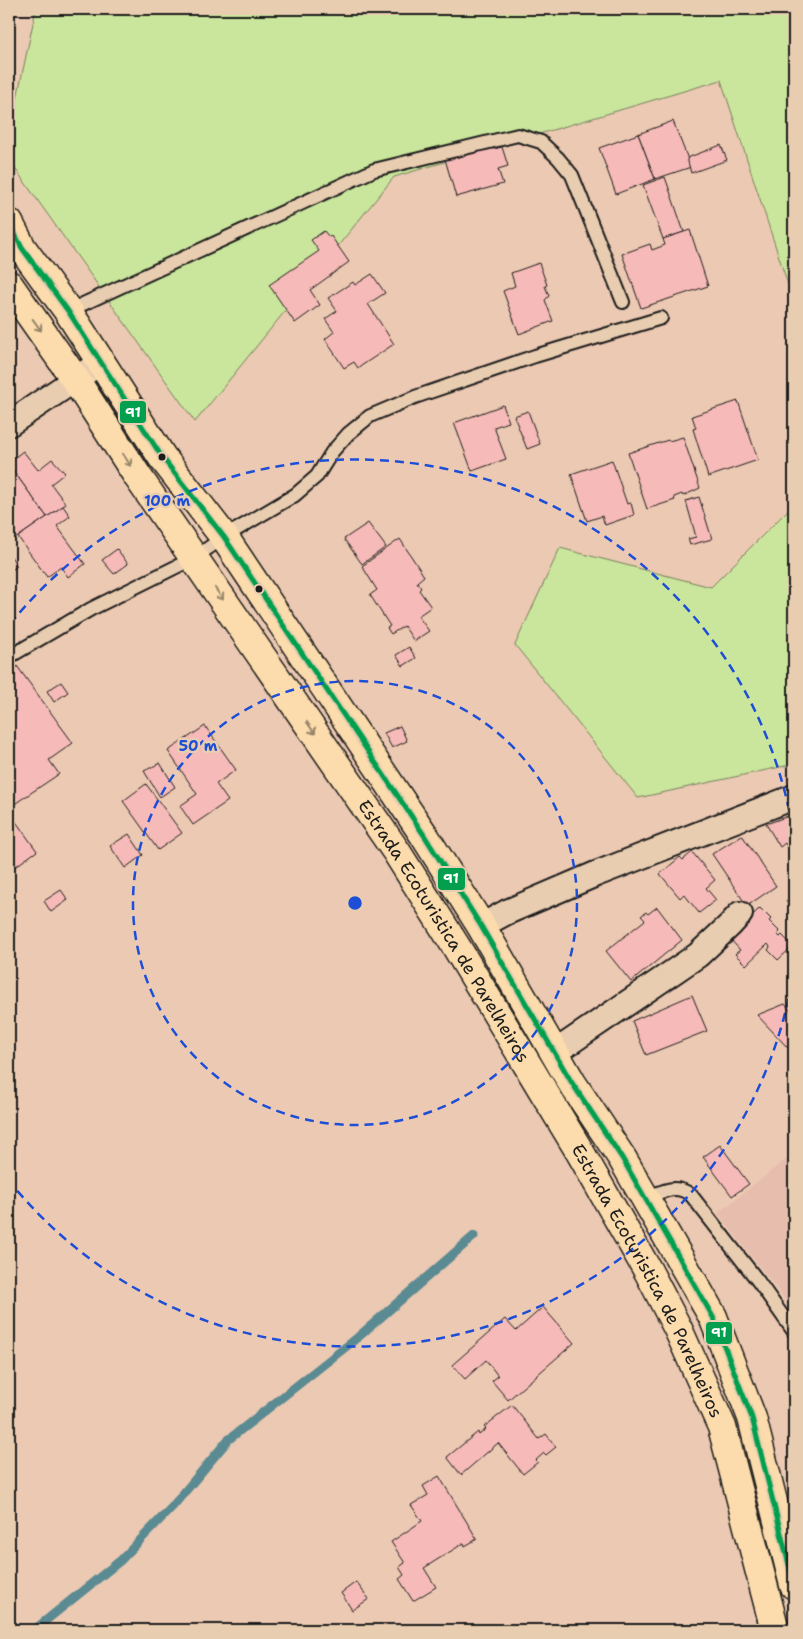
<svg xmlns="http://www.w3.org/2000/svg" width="803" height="1639" font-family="'Shantell Sans',sans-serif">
	<rect width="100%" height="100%" fill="#ecc9b2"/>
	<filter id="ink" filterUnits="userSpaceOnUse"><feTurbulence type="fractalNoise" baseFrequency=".02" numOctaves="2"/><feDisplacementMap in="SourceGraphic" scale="10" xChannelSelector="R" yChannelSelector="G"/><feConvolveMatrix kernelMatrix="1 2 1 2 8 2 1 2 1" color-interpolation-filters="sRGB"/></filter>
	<g filter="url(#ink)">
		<path fill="#e7bdae" d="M794,1153v158l-76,-98z"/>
		<g fill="#cae59c" stroke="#73805c">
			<path d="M36,9h758v294l-73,-223 -327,97 -199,245 -186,-262v-24z"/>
			<path d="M794,504v260l-156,34 -123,-153 45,-97 151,39z"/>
		</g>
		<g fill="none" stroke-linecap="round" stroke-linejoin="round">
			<path stroke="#5a8a92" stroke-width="9" d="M34,1630l87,-70 51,-53 56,-67 129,-102 117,-102"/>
		</g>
		<g fill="#f6bab8" stroke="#1c1c1c">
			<path d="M673,121l18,46 -36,12 -17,-45z"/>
			<path d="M638,134l17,45 -39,15 -17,-46z"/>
			<path d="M493,145v4l9,-2 6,19 -10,3 5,15 -47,13 -11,-38z"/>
			<path d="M721,145l6,15 -36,13 -4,-15z"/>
			<path d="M665,177l19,55 -21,7 -20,-54z"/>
			<path d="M690,230l18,56 -67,22 -19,-54 28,-10 2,6 13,-5 -2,-6z"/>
			<path d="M324,231l5,6 2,-1 18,26 -39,28 10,15 -25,18 -26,-38 50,-34 -8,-11z"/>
			<path d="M539,263l8,22 -2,1 4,10 -4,4 8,21 -34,13 -16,-43 12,-5 -4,-13z"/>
			<path d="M372,274l13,19 -17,11 26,40 -36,24 -4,-6 -10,6 -19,-29 9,-7 -9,-13 12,-8 -9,-13 25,-16 2,3z"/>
			<path d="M738,401l20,59 -50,17 -15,-48 3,-1 -4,-12z"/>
			<path d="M503,405l6,17 -15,5 12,32 -34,12 -18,-48z"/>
			<path d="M528,411l12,33 -13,5 -13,-33z"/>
			<path d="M683,437l17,51 -17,8 -1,-2 -8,3 1,3 -28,9 -19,-56 40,-13 1,1z"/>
			<path d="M23,451l15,19 14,-11 13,14 -14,11 15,20 -19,13 -38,-52v-3z"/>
			<path d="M612,460l15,44 4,-1 3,12 -29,10 -3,-9 -15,5 -16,-47z"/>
			<path d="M9,465l38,52 -38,26z"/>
			<path d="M699,497l13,42 -22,6 -2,-6 8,-2 -10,-36z"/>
			<path d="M63,506l7,10 -13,10 28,38 -17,13 -7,-10 -14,10 -29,-40z"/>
			<path d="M368,523l18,24 -24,17 -18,-25z"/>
			<path d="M400,539l24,37 -7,6 4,6 -2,2 12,17 -13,9 11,15 -15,10 -10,-15 -13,8 -4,-6 3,-2 -20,-31 7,-5 -15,-24z"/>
			<path d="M117,549l11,15 -14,10 -12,-14z"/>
			<path d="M9,553l8,13 -8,6z"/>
			<path d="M409,647l7,11 -13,8 -7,-11z"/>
			<path d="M17,666l56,77 -24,17 10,14 -46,31 2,2 -6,4v-140z"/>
			<path d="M61,682l7,10 -14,10 -7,-11z"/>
			<path d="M205,726l31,44 -20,14 12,17 -35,24 -13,-19 17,-12 -29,-43z"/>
			<path d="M400,726l7,15 -15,7 -8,-15z"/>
			<path d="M160,763l15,24 -15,10 -16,-26z"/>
			<path d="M146,784l36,49 -24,17 -35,-49z"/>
			<path d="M9,812l28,39 -28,20z"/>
			<path d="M791,815l3,5v37l-9,-14 -5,4 -14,-23z"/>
			<path d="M129,834l14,21 -18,13 -15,-22z"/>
			<path d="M742,835l34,51 -29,20 -35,-52z"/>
			<path d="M692,852l23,28 -9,8 10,12 -17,13 -15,-19 -4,4 -20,-24 20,-17 3,3z"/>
			<path d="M61,890l7,10 -17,12 -7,-11z"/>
			<path d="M794,896v17l-8,-12z"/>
			<path d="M657,907l25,33 -51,42 -25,-31 39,-31 -4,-4 5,-4 2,2z"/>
			<path d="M760,908l11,11 -2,2 11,11 -3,2 3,3 2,-2 11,11 -15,14 -10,-10 2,-3 -2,-3 -22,21 -11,-11 5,-4 -11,-12z"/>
			<path d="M692,995l15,36 -61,24 -14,-34z"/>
			<path d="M785,1004l9,11v29l-5,5 -32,-34z"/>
			<path d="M720,1145l29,39 -17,12 -29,-39z"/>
			<path d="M543,1307l31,36 -66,57 -16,-19 6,-5 -12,-16 -21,19 -13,-14 53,-46 11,12z"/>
			<path d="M512,1405l27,34 7,-5 10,13 -10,8 -2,-2 -8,7 2,2 -15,12 -25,-31 -37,32 -14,-18 31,-25 1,3 7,-6 -2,-2z"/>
			<path d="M439,1476l38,63 -12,7 -1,-3 -40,25 12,19 -23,14 -14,-22 5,-4 -5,-8 6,-4 -14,-21 31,-21 -11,-16 17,-10 -5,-9z"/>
			<path d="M356,1582l13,17 -17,11 -11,-17z"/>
		</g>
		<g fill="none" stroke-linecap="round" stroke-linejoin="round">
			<g stroke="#1c1c1c" stroke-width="16">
				<g id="service">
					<path d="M68,311l306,-141 144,-35 23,7 17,16 14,17 51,127"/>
					<path d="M9,657l82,-48 103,-51 30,-21 71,-42 22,-19 15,-24 16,-18 22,-18 45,-19 120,-41 126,-38"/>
					<path d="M645,1198c17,-6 30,-15 46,-3l67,86 36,51"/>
				</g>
			</g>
			<g stroke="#1c1c1c" stroke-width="28">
				<g id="minor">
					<path d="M9,424l92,-62"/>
					<path d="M481,926l26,-14 89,-38 198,-77"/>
					<path d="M554,1053l144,-98 32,-30 10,-11"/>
				</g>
			</g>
			<g stroke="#1c1c1c" stroke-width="31">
				<g id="primary">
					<path d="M9,223l13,25 46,63 94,146 62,80 200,298 57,91 91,157 50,75 54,94 37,65 39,101 42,167"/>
					<path id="s1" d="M9,285l66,94 63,98 258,374 61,97 123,204 68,119 30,58 44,98 53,203"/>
				</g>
			</g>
			<use href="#service" stroke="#e9cdb0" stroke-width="12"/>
			<use href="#minor" stroke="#e9cdb0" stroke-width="24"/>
			<use href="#primary" stroke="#fcdcac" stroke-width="28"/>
			<g stroke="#e9cdb0" stroke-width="9">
				<path id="bus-1" d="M9,223l13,25 46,63 94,146 62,80 200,298 57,91 91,157 50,75 54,94 37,65 39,101 42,167"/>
			</g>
			<use href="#bus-1" stroke="#019f4e" stroke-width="5"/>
		</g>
		<defs><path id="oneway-shaft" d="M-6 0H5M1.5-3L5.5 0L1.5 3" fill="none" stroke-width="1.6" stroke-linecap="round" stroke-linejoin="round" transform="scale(1.25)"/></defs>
		<g stroke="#97866b">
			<use href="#oneway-shaft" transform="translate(37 325) rotate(54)"/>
			<use href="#oneway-shaft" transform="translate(127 460) rotate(57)"/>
			<use href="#oneway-shaft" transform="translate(219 594) rotate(56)"/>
			<use href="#oneway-shaft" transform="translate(311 728) rotate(55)"/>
		</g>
	</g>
	<g fill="none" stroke="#1d4ed8" stroke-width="2.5" stroke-dasharray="9 6">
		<circle cx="355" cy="903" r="222"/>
		<path d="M794 969A444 444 0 0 1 10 1182M10 624A444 444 0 0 1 794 837"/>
	</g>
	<g fill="#1c1c1c" stroke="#e9cdb0" stroke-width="2">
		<circle cx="162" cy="457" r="4.5"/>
		<circle cx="259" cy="589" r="4.5"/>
	</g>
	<g text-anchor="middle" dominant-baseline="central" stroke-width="5" stroke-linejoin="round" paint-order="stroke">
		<g font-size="18" fill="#1c1c1c" stroke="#e9cdb0">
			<text stroke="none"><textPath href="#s1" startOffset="779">Estrada Ecoturistica de Parelheiros</textPath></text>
			<text stroke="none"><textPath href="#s1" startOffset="1184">Estrada Ecoturistica de Parelheiros</textPath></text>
		</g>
	</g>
	<circle cx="355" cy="903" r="8" fill="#1d4ed8" stroke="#e9cdb0" stroke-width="2.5"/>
	<g font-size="15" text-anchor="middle" font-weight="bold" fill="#1d4ed8" stroke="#e9cdb0" stroke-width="5" stroke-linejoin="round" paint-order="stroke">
		<text x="167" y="506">100 m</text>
		<text x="198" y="751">50 m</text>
	</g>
	<g stroke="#e9cdb0" stroke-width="2">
		<rect x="119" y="400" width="28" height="24" rx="5" fill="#019f4e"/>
		<rect x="437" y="867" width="29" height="24" rx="5" fill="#019f4e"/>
		<rect x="705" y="1321" width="28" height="24" rx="5" fill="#019f4e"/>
	</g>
	<g font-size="14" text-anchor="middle" font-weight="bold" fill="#fff">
		<text x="133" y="417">91</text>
		<text x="451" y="883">91</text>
		<text x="719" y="1337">91</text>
	</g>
	<rect width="803" height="1639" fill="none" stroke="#e9cdb0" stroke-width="30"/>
	<rect x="15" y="15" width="773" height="1609" fill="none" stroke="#1c1c1c" stroke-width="2" filter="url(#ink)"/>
</svg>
